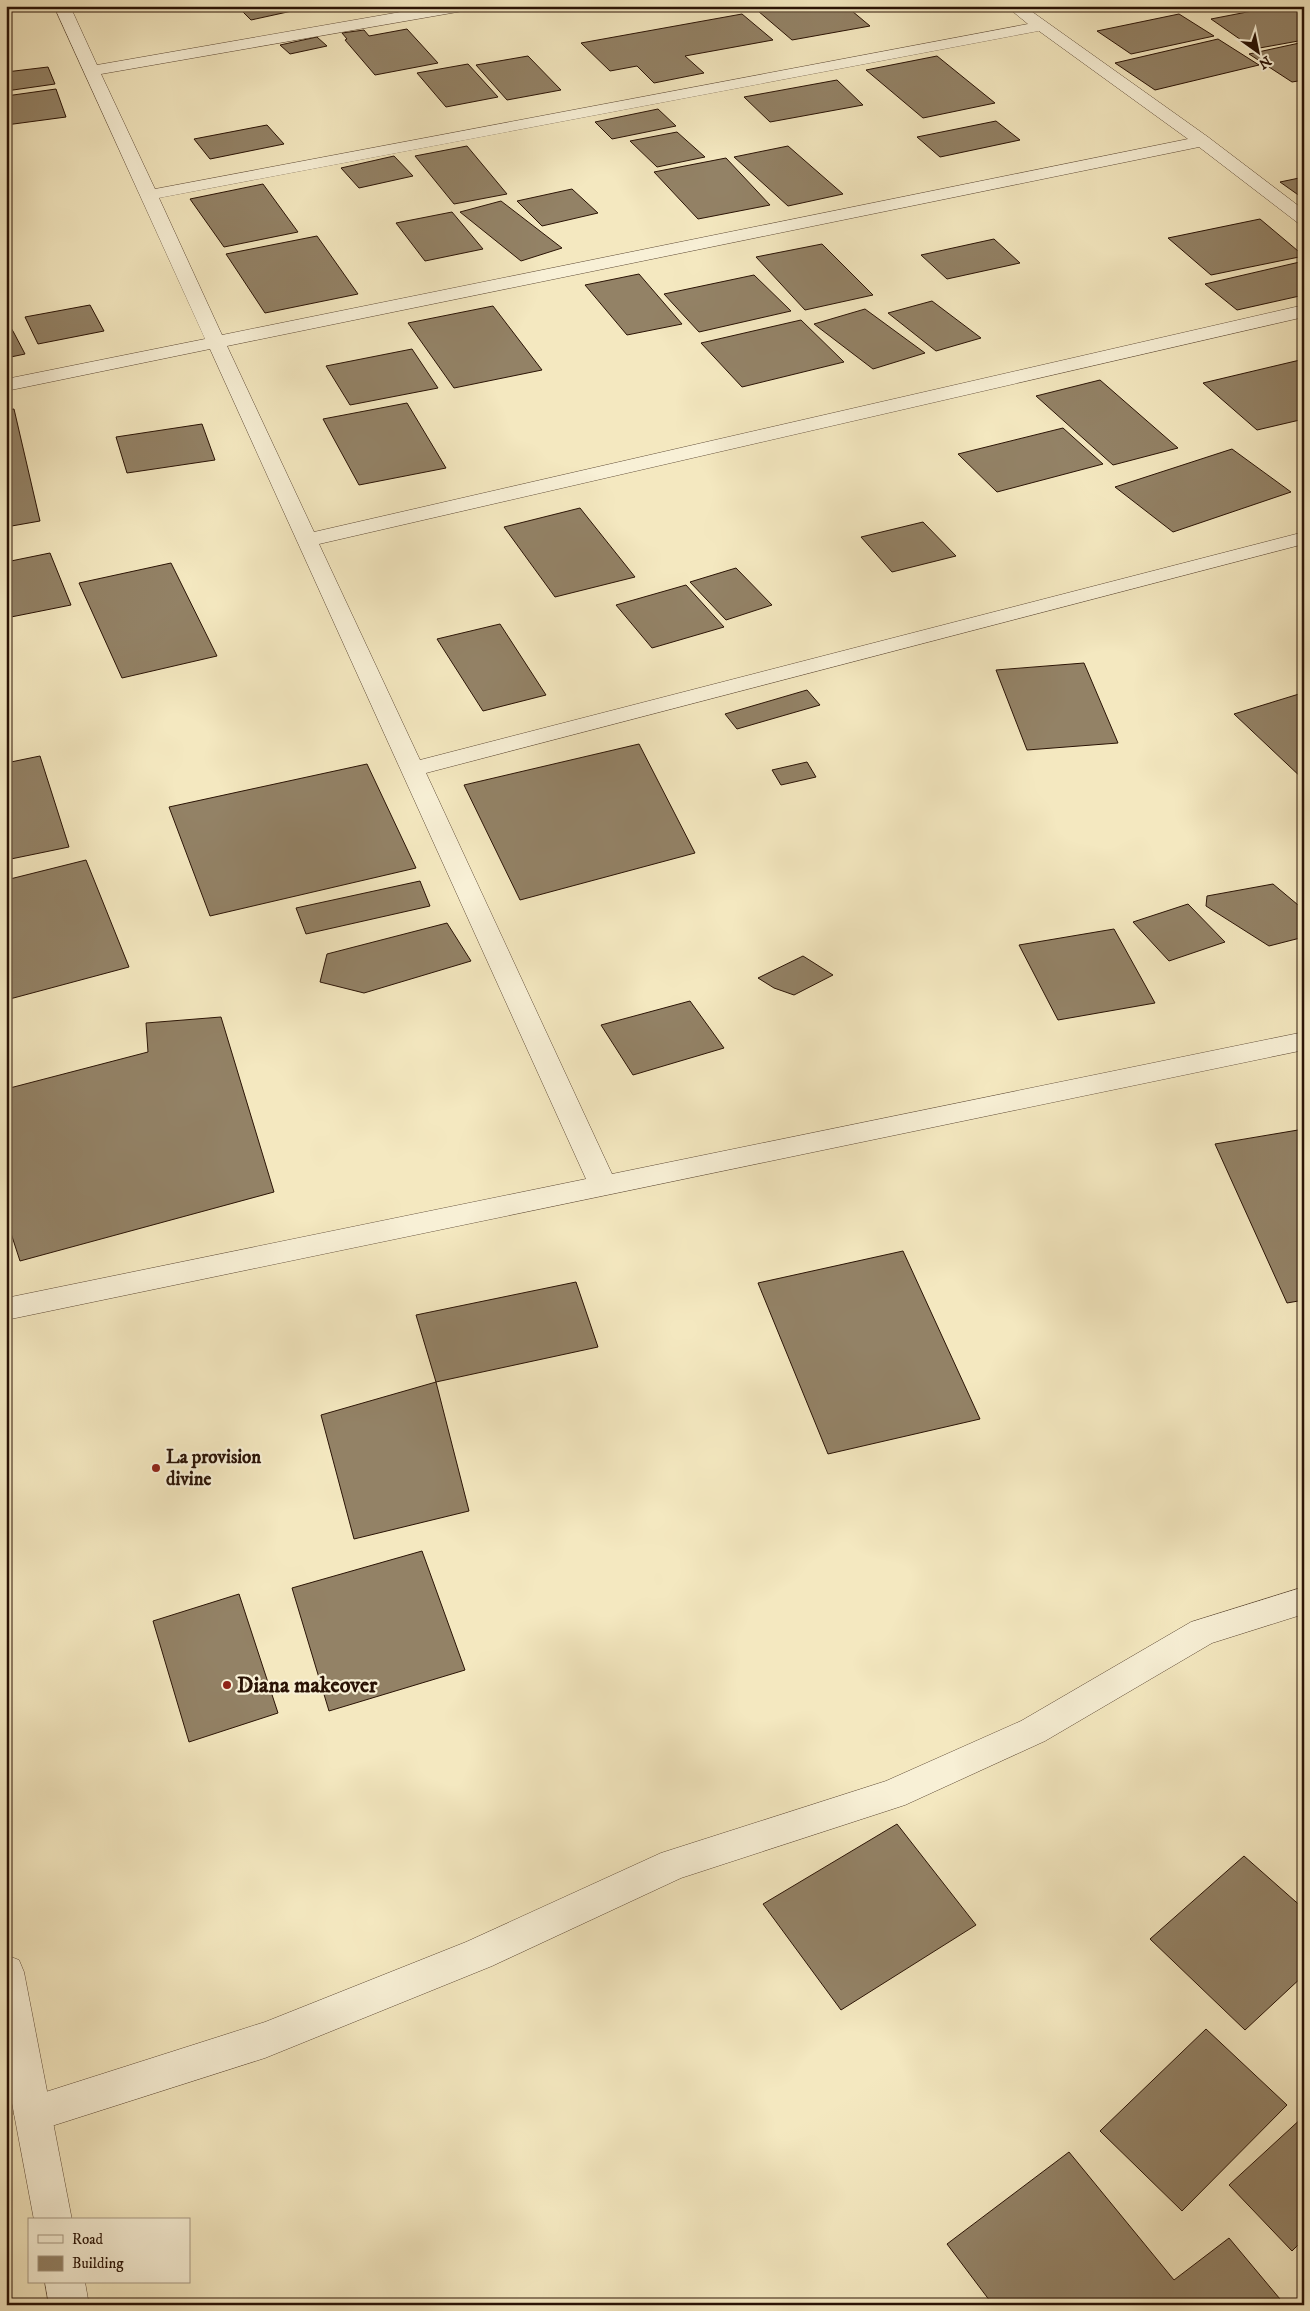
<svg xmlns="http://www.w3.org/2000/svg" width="1310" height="2311" font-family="'IM FELL DW Pica',serif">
	<rect width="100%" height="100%" fill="#f4e8c0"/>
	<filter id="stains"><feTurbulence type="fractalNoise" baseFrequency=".004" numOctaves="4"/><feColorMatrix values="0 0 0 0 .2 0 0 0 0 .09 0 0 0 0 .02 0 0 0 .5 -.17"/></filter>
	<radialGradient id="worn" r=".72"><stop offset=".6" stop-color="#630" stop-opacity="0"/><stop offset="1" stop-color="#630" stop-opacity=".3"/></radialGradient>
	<g fill="#938266" stroke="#2a1305">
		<path d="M267,6h20l5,5 -41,9 -9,-9z"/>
		<path d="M782,6h64l24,20 -78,14 -34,-29z"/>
		<path d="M1278,6h26v34l-50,9 -43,-30z"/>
		<path d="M742,14l31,26 -88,16 19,17 -50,10 -17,-17 -27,5 -29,-28z"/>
		<path d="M1179,14l35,22 -83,18 -34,-23z"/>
		<path d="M407,29l31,34 -63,12 -30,-35 2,-1 -5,-6 22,-3 5,6z"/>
		<path d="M317,37l10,9 -37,8 -10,-9z"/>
		<path d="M1218,39l41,26 -104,25 -40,-27z"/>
		<path d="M1304,42v38l-12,2 -43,-28z"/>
		<path d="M528,56l33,34 -54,10 -31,-35z"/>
		<path d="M937,56l58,47 -72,15 -57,-48z"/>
		<path d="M468,64l30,33 -52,10 -29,-34z"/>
		<path d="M48,67l7,17 -49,7v-19z"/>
		<path d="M837,80l26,25 -93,17 -26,-25z"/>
		<path d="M56,89l10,28 -60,8v-29z"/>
		<path d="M658,109l18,17 -64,13 -17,-17z"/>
		<path d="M996,121l24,19 -80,17 -23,-20z"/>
		<path d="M267,125l17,19 -74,15 -16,-20z"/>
		<path d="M677,132l28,25 -48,10 -27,-26z"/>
		<path d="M467,146l40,48 -53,10 -39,-48z"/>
		<path d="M788,146l55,48 -55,12 -54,-49z"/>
		<path d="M394,156l19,20 -54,12 -18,-20z"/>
		<path d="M726,158l44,47 -72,14 -44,-47z"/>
		<path d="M1304,177v22l-24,-17z"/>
		<path d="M263,184l35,48 -74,15 -34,-48z"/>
		<path d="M572,189l26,24 -56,13 -25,-25z"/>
		<path d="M501,201l61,47 -41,13 -61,-49z"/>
		<path d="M452,212l31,37 -58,12 -29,-38z"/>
		<path d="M1260,219l44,37 -93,19 -43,-37z"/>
		<path d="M317,236l41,58 -93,19 -39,-59z"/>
		<path d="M994,239l26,24 -73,16 -26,-24z"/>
		<path d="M822,244l51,51 -68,15 -49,-53z"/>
		<path d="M1304,261v34l-67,15 -32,-26z"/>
		<path d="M639,274l43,50 -55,11 -42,-50z"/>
		<path d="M754,275l37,36 -92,21 -35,-38z"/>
		<path d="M932,301l49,37 -45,13 -48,-38z"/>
		<path d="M90,305l14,26 -66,13 -13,-27z"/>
		<path d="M493,306l49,64 -88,18 -46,-65z"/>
		<path d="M865,309l60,44 -52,16 -59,-45z"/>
		<path d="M6,319l8,14 11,21 -19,4z"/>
		<path d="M801,320l43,42 -102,25 -41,-44z"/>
		<path d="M412,349l26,39 -88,17 -24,-39z"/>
		<path d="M1300,360l4,4v55l-47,11 -54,-47z"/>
		<path d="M1100,380l78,68 -65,17 -77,-69z"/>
		<path d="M407,403l39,65 -87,17 -36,-66z"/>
		<path d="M14,409l26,112 -34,6v-117z"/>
		<path d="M202,424l13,36 -88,13 -11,-36z"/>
		<path d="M1063,428l40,36 -106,28 -39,-38z"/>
		<path d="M1232,449l59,43 -118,40 -58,-45z"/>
		<path d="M580,508l55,69 -80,20 -51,-70z"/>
		<path d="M923,522l33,34 -64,16 -31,-35z"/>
		<path d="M50,553l21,52 -65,13v-56z"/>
		<path d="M171,563l46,93 -95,22 -43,-95z"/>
		<path d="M736,568l36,37 -46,15 -36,-38z"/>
		<path d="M686,585l38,42 -72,21 -36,-43z"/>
		<path d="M500,624l46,71 -63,16 -46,-72z"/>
		<path d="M1084,663l34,80 -91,7 -31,-80z"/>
		<path d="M807,690l13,15 -83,24 -12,-15z"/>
		<path d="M1299,694l5,4v82l-70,-66z"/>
		<path d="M639,744l56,109 -175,47 -56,-115z"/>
		<path d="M40,756l29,91 -63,13v-97z"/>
		<path d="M807,762l9,15 -35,8 -9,-15z"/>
		<path d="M367,764l49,104 -206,48 -41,-109z"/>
		<path d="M86,860l43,107 -123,33v-120z"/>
		<path d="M420,881l10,25 -124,28 -10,-26z"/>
		<path d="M1273,884l31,26v27l-35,9 -63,-40 1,-10z"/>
		<path d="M1188,904l37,38 -56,19 -36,-39z"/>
		<path d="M447,923l24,38 -107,32 -44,-11 7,-28z"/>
		<path d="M1114,929l41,74 -97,17 -39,-75z"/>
		<path d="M803,956l30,19 -39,20 -20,-7 -16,-10z"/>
		<path d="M690,1001l34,47 -91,27 -32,-50z"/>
		<path d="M221,1017l53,175 -254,69 -14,-43v-129l142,-37 -2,-29z"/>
		<path d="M1304,1129v171l-17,3 -72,-159z"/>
		<path d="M903,1251l77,168 -152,35 -70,-171z"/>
		<path d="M576,1282l22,65 -162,35 -20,-67z"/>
		<path d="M436,1382l33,129 -115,28 -33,-124z"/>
		<path d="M422,1551l43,119 -136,41 -37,-123z"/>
		<path d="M239,1594l39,119 -89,29 -36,-121z"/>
		<path d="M897,1824l79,101 -135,85 -78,-106z"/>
		<path d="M1244,1856l60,53v66l-59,55 -95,-91z"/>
		<path d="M1206,2029l81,76 -105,106 -82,-80z"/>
		<path d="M1304,2116v123l-12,12 -63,-66z"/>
		<path d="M1069,2152l105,128 55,-42 56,67h-292l-46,-61z"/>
	</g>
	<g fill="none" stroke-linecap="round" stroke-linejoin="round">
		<g stroke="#5c4834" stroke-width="1">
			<g id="minor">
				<path d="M54,6h16l27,59 338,-59h36l-8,5 -362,63 54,115 873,-165 -22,-18h18l184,131 96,73v14l-6,-1 -99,-76 -972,199 87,186 990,-227v12l-985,227 101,216 884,-228v12l-878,229 186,401 692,-142v18l-1298,270v-22l580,-119 -376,-830 -204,42v-12l199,-40zM1039,31l149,108 -966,196 -63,-137z"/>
				<path d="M1304,1587v27l-92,29 -167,98 -140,64 -224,73 -189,88 -227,92 -232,74 -13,-5 -6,-13 6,-13 13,-5 232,-74 201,-80 195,-89 225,-72 135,-60 170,-99z"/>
			</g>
		</g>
		<g stroke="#5c4834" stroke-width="1">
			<g id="tertiary">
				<path d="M6,1955l13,5 5,12 48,248h-38l-28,-149z"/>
				<path d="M45,2282h40l4,23h-40z"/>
			</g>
		</g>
		<use href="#minor" fill="#f8f0d6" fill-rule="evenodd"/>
		<use href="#tertiary" fill="#f8f0d6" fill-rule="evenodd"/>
	</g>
	<g fill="#8f2418" stroke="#f8f0d6" stroke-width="2">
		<circle cx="156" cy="1468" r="5"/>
		<circle cx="227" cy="1685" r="5"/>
	</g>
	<g text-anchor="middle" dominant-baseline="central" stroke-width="4.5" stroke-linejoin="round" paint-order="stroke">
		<g font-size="19" font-weight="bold" fill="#2a1305" stroke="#f8f0d6" text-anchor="start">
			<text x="166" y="1457">La provision<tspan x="166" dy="22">divine</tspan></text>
		</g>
		<g font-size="22" font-weight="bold" fill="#2a1305" stroke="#f8f0d6" text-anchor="start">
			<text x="237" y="1685">Diana makeover</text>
		</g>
	</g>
	<rect width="1310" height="2311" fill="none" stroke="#f4e8c0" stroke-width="25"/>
	<rect x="8" y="8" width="1295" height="2296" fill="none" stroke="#2a1305" stroke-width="2.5"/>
	<rect x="12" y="12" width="1285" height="2286" fill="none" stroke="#2a1305"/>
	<rect x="28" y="2218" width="162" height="65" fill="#f8f0d6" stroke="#a69882"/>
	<rect x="38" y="2235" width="25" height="8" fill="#f8f0d6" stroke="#a69882"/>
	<text x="72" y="2244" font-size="15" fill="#2a1305">Road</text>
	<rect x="38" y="2256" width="25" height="15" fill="#938266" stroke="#a69882"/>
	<text x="72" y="2268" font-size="15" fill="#2a1305">Building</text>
	<g transform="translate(1258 52) rotate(147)" stroke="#f8f0d6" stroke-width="4" paint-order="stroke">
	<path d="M0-4L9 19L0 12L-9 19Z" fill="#2a1305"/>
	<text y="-8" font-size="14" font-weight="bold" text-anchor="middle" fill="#2a1305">N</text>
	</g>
	<rect width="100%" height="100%" filter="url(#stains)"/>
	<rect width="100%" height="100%" fill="url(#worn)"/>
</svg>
